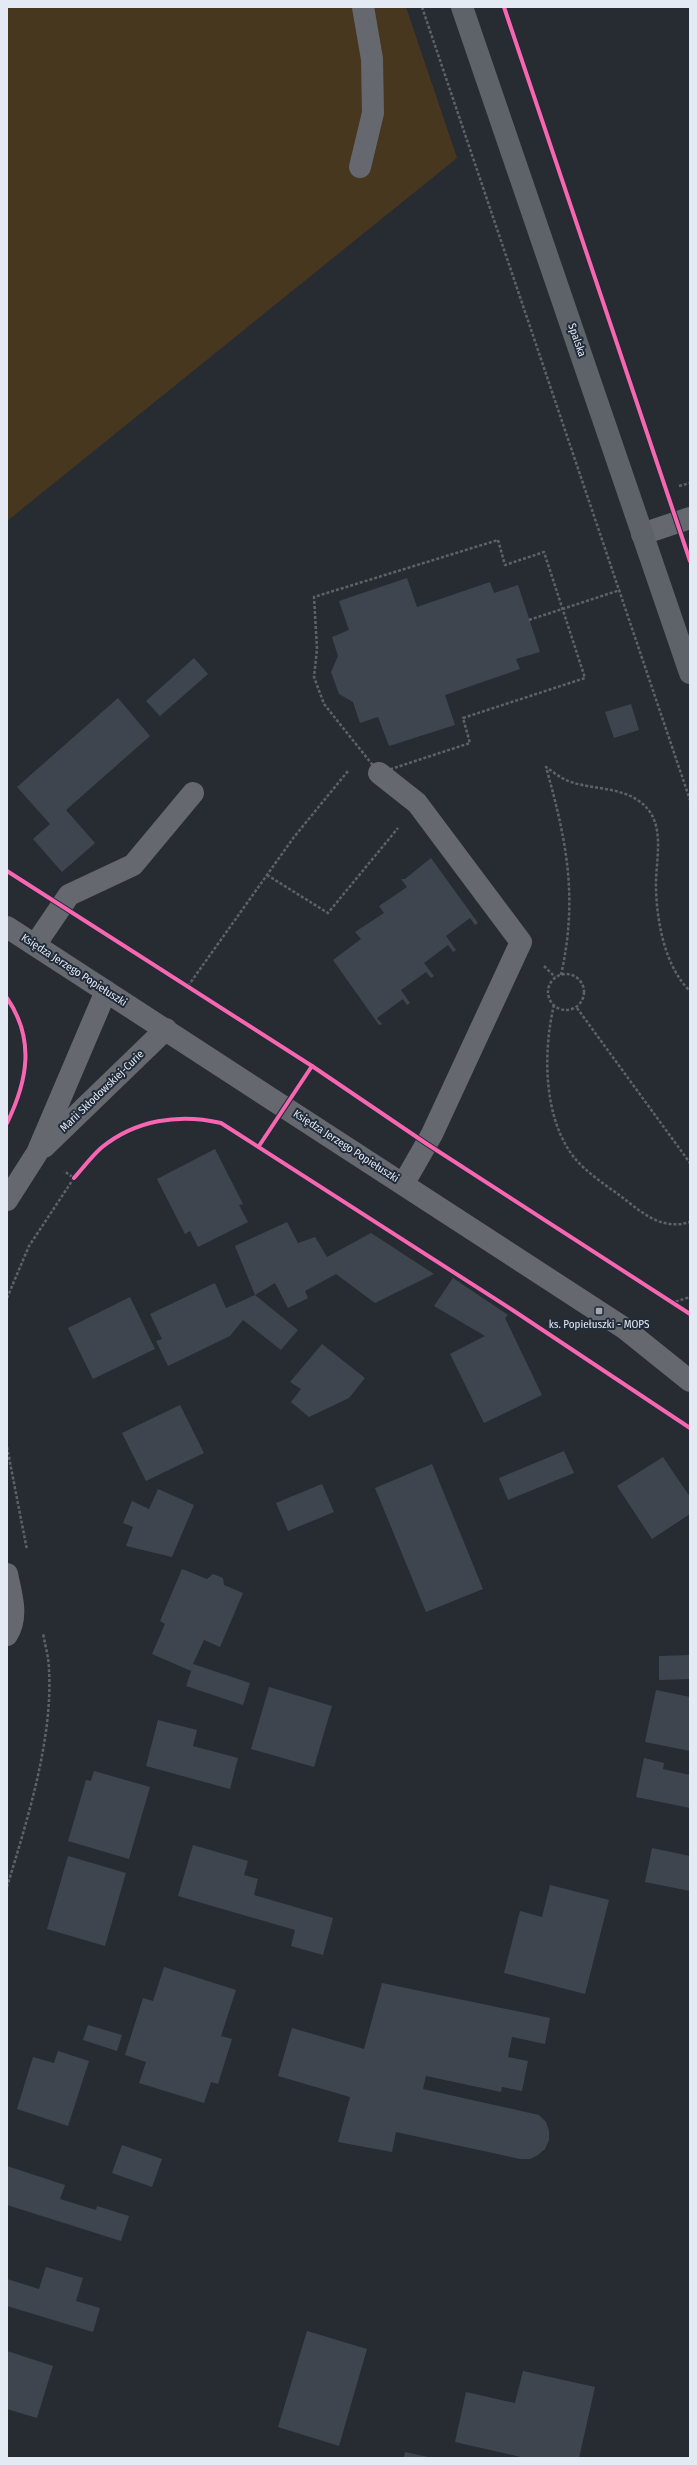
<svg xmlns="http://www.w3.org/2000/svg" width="697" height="2465" font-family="'Fira Sans Condensed',sans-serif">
	<rect width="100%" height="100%" fill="#272c33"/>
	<path fill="#48371f" d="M7,7h399l51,151 -450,363z"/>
	<g fill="#3f454f">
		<path d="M407,578l10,29 73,-25 4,11 24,-8 22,67 -24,7 4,10 -75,26 10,30 -66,21 -11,-29 -18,6 -7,-21 -14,-8 -8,-22 7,-16 -6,-19 17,-7 -10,-29z"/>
		<path d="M194,658l14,16 -48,42 -14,-15z"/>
		<path d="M118,698l32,38 -84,74 29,33 -33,29 -29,-33 17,-15 -33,-37z"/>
		<path d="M631,704l8,26 -25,8 -9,-26z"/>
		<path d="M431,858l47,65 -3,2 -5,-7 -24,18 10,14 -3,2 -5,-7 -24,18 10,13 -3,2 -5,-6 -25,18 9,13 -3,2 -4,-6 -26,19 5,6 -3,1 -46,-65 28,-21 -6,-7 29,-19 -5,-7 28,-19 -6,-8h4z"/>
		<path d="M215,1149l28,55 -4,1 9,17 -50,25 -8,-16 -5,3 -28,-55z"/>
		<path d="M287,1222l11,21 17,-6 12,20 44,-24 63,41 -59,29 -39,-29 -31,17 3,7 -20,10 -13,-25 -20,12 -20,-49z"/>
		<path d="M453,1278l55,37 -3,3 37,77 -58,28 -34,-69 35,-18 -51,-30z"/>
		<path d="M215,1283l11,25 29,-13 43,35 -17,20 -38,-30 -13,16 -62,30 -12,-25 6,-2 -12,-25z"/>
		<path d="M130,1297l25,52 -62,30 -25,-51z"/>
		<path d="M322,1344l43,34 -16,20 -40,19 -18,-15 10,-13 -11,-7z"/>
		<path d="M180,1405l24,48 -58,28 -24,-48z"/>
		<path d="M564,1451l10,22 -66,27 -9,-22z"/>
		<path d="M663,1457l27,40v17l-38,25 -35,-53z"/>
		<path d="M432,1464l51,125 -57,23 -51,-124z"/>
		<path d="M322,1484l12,28 -46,19 -12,-28z"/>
		<path d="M158,1489l36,16 -22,52 -46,-11 7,-19 -10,-4 9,-22 17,8z"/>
		<path d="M182,1569l25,10 6,-5 10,4 1,7 19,8 -23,54 -16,-7 -11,24 57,19 -7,22 -57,-19 7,-20 -2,5 -39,-17 13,-30 -5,-3z"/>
		<path d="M690,1655v24l-31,1v-24z"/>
		<path d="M269,1687l63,19 -18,61 -63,-18z"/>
		<path d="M656,1690l34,7v54l-45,-9z"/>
		<path d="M158,1720l39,10 -4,16 45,12 -8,31 -84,-23z"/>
		<path d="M644,1758l20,5 -1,6 27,6v33l-54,-11z"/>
		<path d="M94,1771l56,16 -21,72 -61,-18 18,-61 5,1z"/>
		<path d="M193,1845l55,16 -4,14 14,4 -4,16 79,23 -10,37 -32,-9 4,-16 -117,-34z"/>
		<path d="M652,1848l38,8v35l-45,-9z"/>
		<path d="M68,1856l58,17 -21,73 -58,-17z"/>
		<path d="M550,1885l59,15 -24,94 -81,-21 16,-62 22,6z"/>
		<path d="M164,1967l72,23 -15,46 11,3 -14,45 -7,-2 -7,21 -65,-20 7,-21 -21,-7 18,-57 10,3z"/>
		<path d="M382,1983l168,35 -5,26 -33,-7 -4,20 20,4 -6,30 -20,-4 -1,5 -75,-16 -3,13 116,26 7,7 3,9v9l-4,9 -7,6 -8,4h-10l-124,-27 -4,20 -54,-10 12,-45 -72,-21 14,-48 72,21z"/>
		<path d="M88,2025l34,10 -5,16 -34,-11z"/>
		<path d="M58,2051l31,10 -21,65 -51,-17 16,-52 21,6z"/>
		<path d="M122,2145l40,14 -10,28 -40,-14z"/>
		<path d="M7,2166l58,19 -5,14 36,11 1,-4 32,10 -8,25 -114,-36z"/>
		<path d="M46,2267l37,11 -7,23 24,7 -7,24 -86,-26v-27l32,10z"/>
		<path d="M307,2331l60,18 -28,97 -61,-19z"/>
		<path d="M7,2351l46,15 -16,52 -30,-9z"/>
		<path d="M523,2371l72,16 -16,71h-54l-70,-16 11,-50 49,11z"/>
		<path d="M405,2452l23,5v1h-24z"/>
	</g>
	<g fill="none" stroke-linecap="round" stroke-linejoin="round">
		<g stroke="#5e6268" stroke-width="2.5" stroke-dasharray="3 2" stroke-linecap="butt">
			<path d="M422,7l268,793"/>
			<path d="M679,486l11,-3"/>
			<path d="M498,540l7,25 39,-13 41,126 -122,40 7,25 -91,30 -55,-69 -10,-27 3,-28 -3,-52z"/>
			<path d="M529,620l91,-30"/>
			<path d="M267,875l61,38 70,-85"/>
			<path d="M544,966l11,11"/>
			<circle cx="566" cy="992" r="18"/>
			<path d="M561,975c17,-77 6,-133 -15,-208 6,4 13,10 20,13 23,10 52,6 73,21 29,20 16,58 17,88 1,33 9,78 34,102"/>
			<path d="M188,986l106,-149 54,-66"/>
			<path d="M554,1005c-12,50 -11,125 29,162 14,13 30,23 44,34 19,15 37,29 63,21"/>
			<path d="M577,1008l113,155"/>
			<path d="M7,1298l22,-52 45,-68 -10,-7"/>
			<path d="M671,1303l19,-6"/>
			<path d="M7,1447l20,103"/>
			<path d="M7,1887c20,-66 46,-148 42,-217 0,-12 -4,-25 -6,-37"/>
		</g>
		<g stroke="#65696f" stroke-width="22">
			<path d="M360,167l13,-54 -1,-54 -9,-52"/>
			<path d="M379,773l38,30 104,139 -89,192 -28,49"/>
			<path d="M35,945l34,-50 64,-30 60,-72"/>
		</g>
		<g stroke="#65696f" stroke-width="22">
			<path d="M642,534l48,-16"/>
			<path d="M7,927l617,401 66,53"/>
			<path d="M44,1147l122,-118"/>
			<path d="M7,1200l30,-47 69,-162"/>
			<path d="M7,1574c4,20 12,42 0,61"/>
		</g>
		<path stroke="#5e636a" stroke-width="22" d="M462,7l228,666"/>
		<g stroke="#212b39" stroke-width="6">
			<g id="cycleway">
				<path d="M504,7l186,554"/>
				<path d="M7,871l305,195 115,78 263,170"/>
				<path d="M7,998c28,41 21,82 0,125"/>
				<path d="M259,1146l53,-80"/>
				<path d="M74,1178c9,-10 17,-21 27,-30 34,-28 78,-35 120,-25l293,188 176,117"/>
			</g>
		</g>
		<use href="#cycleway" stroke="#f766af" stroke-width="4"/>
	</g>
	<rect fill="#a2a8b0" stroke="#212b39" stroke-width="1.5" x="595" y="1307" width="8" height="8" rx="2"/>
	<g text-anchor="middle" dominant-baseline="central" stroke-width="4" stroke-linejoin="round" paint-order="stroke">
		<g font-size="11" fill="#e4eaf4" stroke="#212b39">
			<text transform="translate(577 340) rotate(71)">Spalska</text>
			<text transform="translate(74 970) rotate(33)">Księdza Jerzego Popiełuszki</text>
			<text transform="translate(102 1091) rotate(-44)">Marii Skłodowskiej-Curie</text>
			<text transform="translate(346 1146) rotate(33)">Księdza Jerzego Popiełuszki</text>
		</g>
		<g font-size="11" fill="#e4eaf4" stroke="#212b39">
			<text x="599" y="1324">ks. Popiełuszki - MOPS</text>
		</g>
	</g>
	<rect width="697" height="2465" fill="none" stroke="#e4eaf4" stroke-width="16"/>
</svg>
